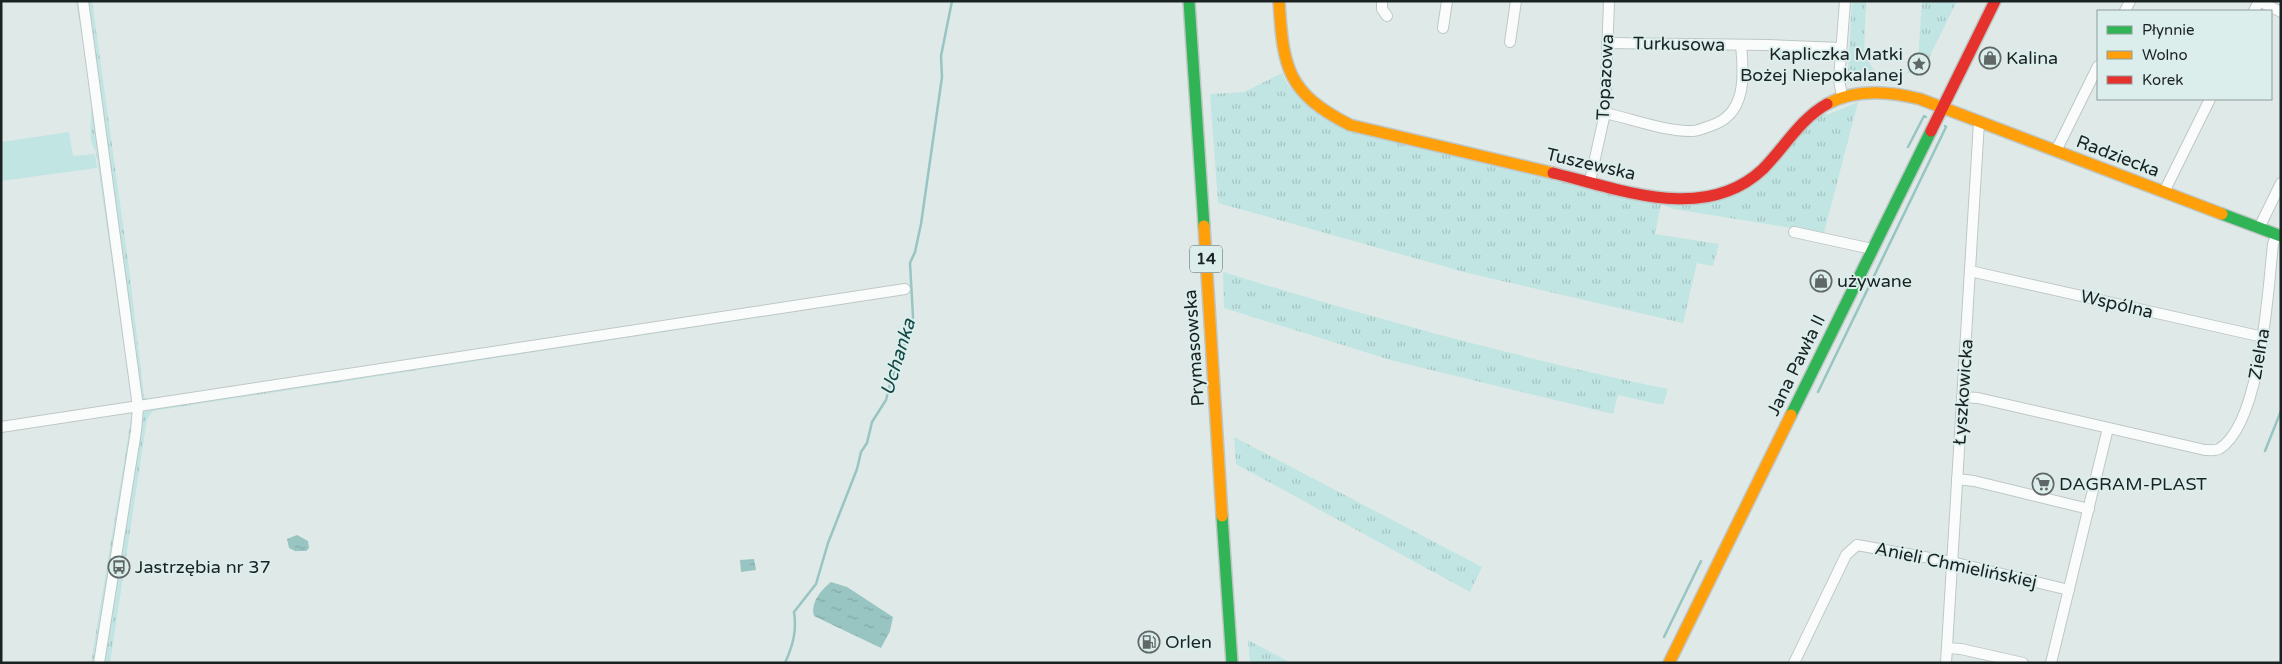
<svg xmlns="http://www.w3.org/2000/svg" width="2282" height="664" font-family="'Varela Round',sans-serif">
	<defs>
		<pattern id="grass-tufts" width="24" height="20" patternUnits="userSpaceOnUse" patternTransform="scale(1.25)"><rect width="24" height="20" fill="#c0e5e2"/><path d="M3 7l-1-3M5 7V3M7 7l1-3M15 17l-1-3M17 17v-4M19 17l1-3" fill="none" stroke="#a4c4c2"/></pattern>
		<pattern id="water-ripples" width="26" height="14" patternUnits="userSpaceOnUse" patternTransform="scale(1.25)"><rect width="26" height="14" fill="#98c4c2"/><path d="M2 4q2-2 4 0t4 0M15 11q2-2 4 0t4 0" fill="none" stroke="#82a8a6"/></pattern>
	</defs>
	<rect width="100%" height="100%" fill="#dfeae8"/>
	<g fill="url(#grass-tufts)">
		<path d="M76,1h16l37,267 15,129 5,2 754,-113v9l-750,116 -6,8 -37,244h-19l40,-244 1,-18 -36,-249c-9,-12 -4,-32 -5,-46 -1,-33 -10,-72 -15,-105z"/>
		<path d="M1852,1h14l-2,54 12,18 -24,4 -4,-4z"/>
		<path d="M1922,1h35l-33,67 -18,6 12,-14z"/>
		<path d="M1282,73l6,12 26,27 347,92 62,-5 100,-88 4,4 31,-13 -34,131 -151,-24 -12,-5 -6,30 64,10 -6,22 -16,-3 -14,60 -215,-50 -250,-70 -8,-109 34,-2z"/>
		<path d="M1223,272c146,45 294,86 445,117l-5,16 -45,-10 -5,19 -219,-53 -170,-53z"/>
		<path d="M1234,437l248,130 -12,25 -234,-128z"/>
		<path d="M1248,640l43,23h-41z"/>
	</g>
	<path fill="#c0e5e2" d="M69,132l4,24 22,-2 2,14 -96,13v-39z"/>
	<g fill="url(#water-ripples)">
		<path d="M297,535l11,6 1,7 -3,3h-11l-6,-3 -2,-9z"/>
		<path d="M754,559l2,11 -15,2 -1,-12z"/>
		<path d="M831,582l16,5 46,30 -3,14 -9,17 -67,-32c-4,-13 7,-26 17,-34z"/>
	</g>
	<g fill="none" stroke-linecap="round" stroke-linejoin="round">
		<g stroke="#98c4c2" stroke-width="2.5">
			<path d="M1908,147l16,-31 2,1"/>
			<path d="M1818,392l128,-265 -1,-1"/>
			<path d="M2265,451l16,-40"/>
			<path d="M1664,637l37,-76"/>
			<path d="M785,663c8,-18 12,-32 9,-51l22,-28 12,-41 29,-74 4,-17 6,-9 5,-21 14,-22 5,-20 17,-45 5,-18 -3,-54 5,-11 6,-28 21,-147 -1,-21 11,-55"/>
		</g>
		<g stroke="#bfc7c6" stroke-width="12">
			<g id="street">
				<path d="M83,1l55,406 -2,24 -37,232"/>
				<path d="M1382,1v8l5,7"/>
				<path d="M2259,1l22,11"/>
				<path d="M2125,11l5,-10"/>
				<path d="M2254,11l5,-10"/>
				<path d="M1443,28l4,-27"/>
				<path d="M1510,42l6,-41"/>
				<path d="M1607,43l161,2 73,3"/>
				<path d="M1842,96l-3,-16 6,-79"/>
				<path d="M1605,113c28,6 58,18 87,18 6,0 13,-3 18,-5 37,-11 34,-51 31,-81"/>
				<path d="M2056,151l42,-85"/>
				<path d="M1590,181l15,-68 4,-112"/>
				<path d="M2164,192l46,-93"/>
				<path d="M2259,228l22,-45"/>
				<path d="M1794,232l78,17"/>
				<path d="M1970,271l293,66"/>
				<path d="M1962,397l16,1 227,52c4,0 10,1 14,-1 42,-25 49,-159 54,-205l4,-10"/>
				<path d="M1,427l904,-138"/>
				<path d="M1957,479l17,2 115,28"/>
				<path d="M1947,648l14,1 62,14"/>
				<path d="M1794,663l52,-108 11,-10 95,17 117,28"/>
				<path d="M1946,663l33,-541"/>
				<path d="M2051,663l57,-235"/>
			</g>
		</g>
		<g stroke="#bfc7c6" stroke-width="14">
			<g id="fast">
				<path d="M1189,1l15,225"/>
				<path d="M2222,214l59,22"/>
				<path d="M1791,415l140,-284"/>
				<path d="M1222,516l10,147"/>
			</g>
		</g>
		<g stroke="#bfc7c6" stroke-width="14">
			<g id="slow">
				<path d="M1279,1c4,67 8,92 71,124l203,48"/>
				<path d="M1827,104c29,-16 62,-13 93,-5l302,115"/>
				<path d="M1204,226l18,290"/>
				<path d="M1669,663l122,-248"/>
			</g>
		</g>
		<g stroke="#bfc7c6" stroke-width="14">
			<g id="jam">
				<path d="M1931,131l64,-130"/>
				<path d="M1553,173c67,16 152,51 210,-4 21,-21 37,-50 64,-65"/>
			</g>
		</g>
		<use href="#street" stroke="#fafcfc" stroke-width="10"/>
		<use href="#fast" stroke="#30b455" stroke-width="11"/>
		<use href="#slow" stroke="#ff9f0a" stroke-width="11"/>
		<use href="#jam" stroke="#e5322d" stroke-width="11"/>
	</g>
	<defs>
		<g id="shop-ring" transform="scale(1.125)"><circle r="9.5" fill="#dbeeec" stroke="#606867" stroke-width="1.5"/><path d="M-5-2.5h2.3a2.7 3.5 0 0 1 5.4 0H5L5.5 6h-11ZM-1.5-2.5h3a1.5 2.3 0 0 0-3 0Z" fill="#606867"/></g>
		<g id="sight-ring" transform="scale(1.125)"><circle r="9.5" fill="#dbeeec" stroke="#606867" stroke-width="1.5"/><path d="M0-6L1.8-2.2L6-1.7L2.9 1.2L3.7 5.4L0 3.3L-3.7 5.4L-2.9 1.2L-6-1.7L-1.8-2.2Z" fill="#606867"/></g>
		<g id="supermarket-ring" transform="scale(1.125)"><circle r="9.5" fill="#dbeeec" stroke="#606867" stroke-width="1.5"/><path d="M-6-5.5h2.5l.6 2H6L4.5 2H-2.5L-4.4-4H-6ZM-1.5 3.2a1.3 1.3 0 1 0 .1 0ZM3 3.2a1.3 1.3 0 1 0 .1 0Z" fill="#606867"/></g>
		<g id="bus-ring" transform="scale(1.125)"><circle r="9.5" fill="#dbeeec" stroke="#606867" stroke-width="1.5"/><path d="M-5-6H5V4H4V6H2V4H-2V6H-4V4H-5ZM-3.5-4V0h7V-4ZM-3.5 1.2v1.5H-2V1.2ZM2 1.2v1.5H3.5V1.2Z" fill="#606867"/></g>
		<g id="fuel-ring" transform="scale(1.125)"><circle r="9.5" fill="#dbeeec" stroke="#606867" stroke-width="1.5"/><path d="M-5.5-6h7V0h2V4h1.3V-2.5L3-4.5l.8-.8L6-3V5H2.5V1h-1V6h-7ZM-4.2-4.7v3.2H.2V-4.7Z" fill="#606867"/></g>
	</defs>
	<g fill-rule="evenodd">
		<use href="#shop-ring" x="1990" y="58"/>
		<use href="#sight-ring" x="1919" y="64"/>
		<use href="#shop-ring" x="1821" y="281"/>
		<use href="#supermarket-ring" x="2043" y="484"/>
		<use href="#bus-ring" x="119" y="567"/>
		<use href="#fuel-ring" x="1149" y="642"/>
	</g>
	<g text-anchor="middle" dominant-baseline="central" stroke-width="4" stroke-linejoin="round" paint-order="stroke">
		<rect fill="#dbeeec" stroke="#555f5f" stroke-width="1" x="1190" y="245.5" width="32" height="27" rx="4"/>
		<g font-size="16" font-weight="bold" fill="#1b2222">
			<text x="1206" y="259">14</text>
		</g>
		<g font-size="18" fill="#1b2222" stroke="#dbeeec">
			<text transform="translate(1679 44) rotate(1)">Turkusowa</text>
			<text transform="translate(1605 77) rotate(-87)">Topazowa</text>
			<text transform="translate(2118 156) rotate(21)">Radziecka</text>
			<text transform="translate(1591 164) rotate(13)">Tuszewska</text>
			<text transform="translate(2117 304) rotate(13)">Wspólna</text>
			<text transform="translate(1194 348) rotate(-94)">Prymasowska</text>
			<text transform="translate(2259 354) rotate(-80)">Zielna</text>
			<text transform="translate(1796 365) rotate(-64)">Jana Pawła II</text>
			<text transform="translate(1963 392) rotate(-86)">Łyszkowicka</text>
			<text transform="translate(1956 565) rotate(12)">Anieli Chmielińskiej</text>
		</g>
		<g font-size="18" fill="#1b2222" stroke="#dbeeec" text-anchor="start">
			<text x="1903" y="54" text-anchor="end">Kapliczka Matki<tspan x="1903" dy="21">Bożej Niepokalanej</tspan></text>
			<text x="2006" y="58">Kalina</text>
			<text x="1837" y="281">używane</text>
			<text x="2059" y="484">DAGRAM-PLAST</text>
			<text x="135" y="567">Jastrzębia nr 37</text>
			<text x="1165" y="642">Orlen</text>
		</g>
		<g font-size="19" font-style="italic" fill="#124745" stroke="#dbeeec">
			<text transform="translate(898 357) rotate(-73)">Uchanka</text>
		</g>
	</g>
	<rect width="2282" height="664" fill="none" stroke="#1b2222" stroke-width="5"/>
	<rect x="2097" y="10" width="175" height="90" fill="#dbeeec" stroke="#8e9c9b"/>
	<rect x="2107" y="26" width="25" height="8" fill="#30b455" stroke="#8e9c9b"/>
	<text x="2142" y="35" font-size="15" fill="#1b2222">Płynnie</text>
	<rect x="2107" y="51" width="25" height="8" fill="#ff9f0a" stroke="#8e9c9b"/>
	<text x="2142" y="60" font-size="15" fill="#1b2222">Wolno</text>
	<rect x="2107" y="76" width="25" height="8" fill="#e5322d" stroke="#8e9c9b"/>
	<text x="2142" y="85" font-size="15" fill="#1b2222">Korek</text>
</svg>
